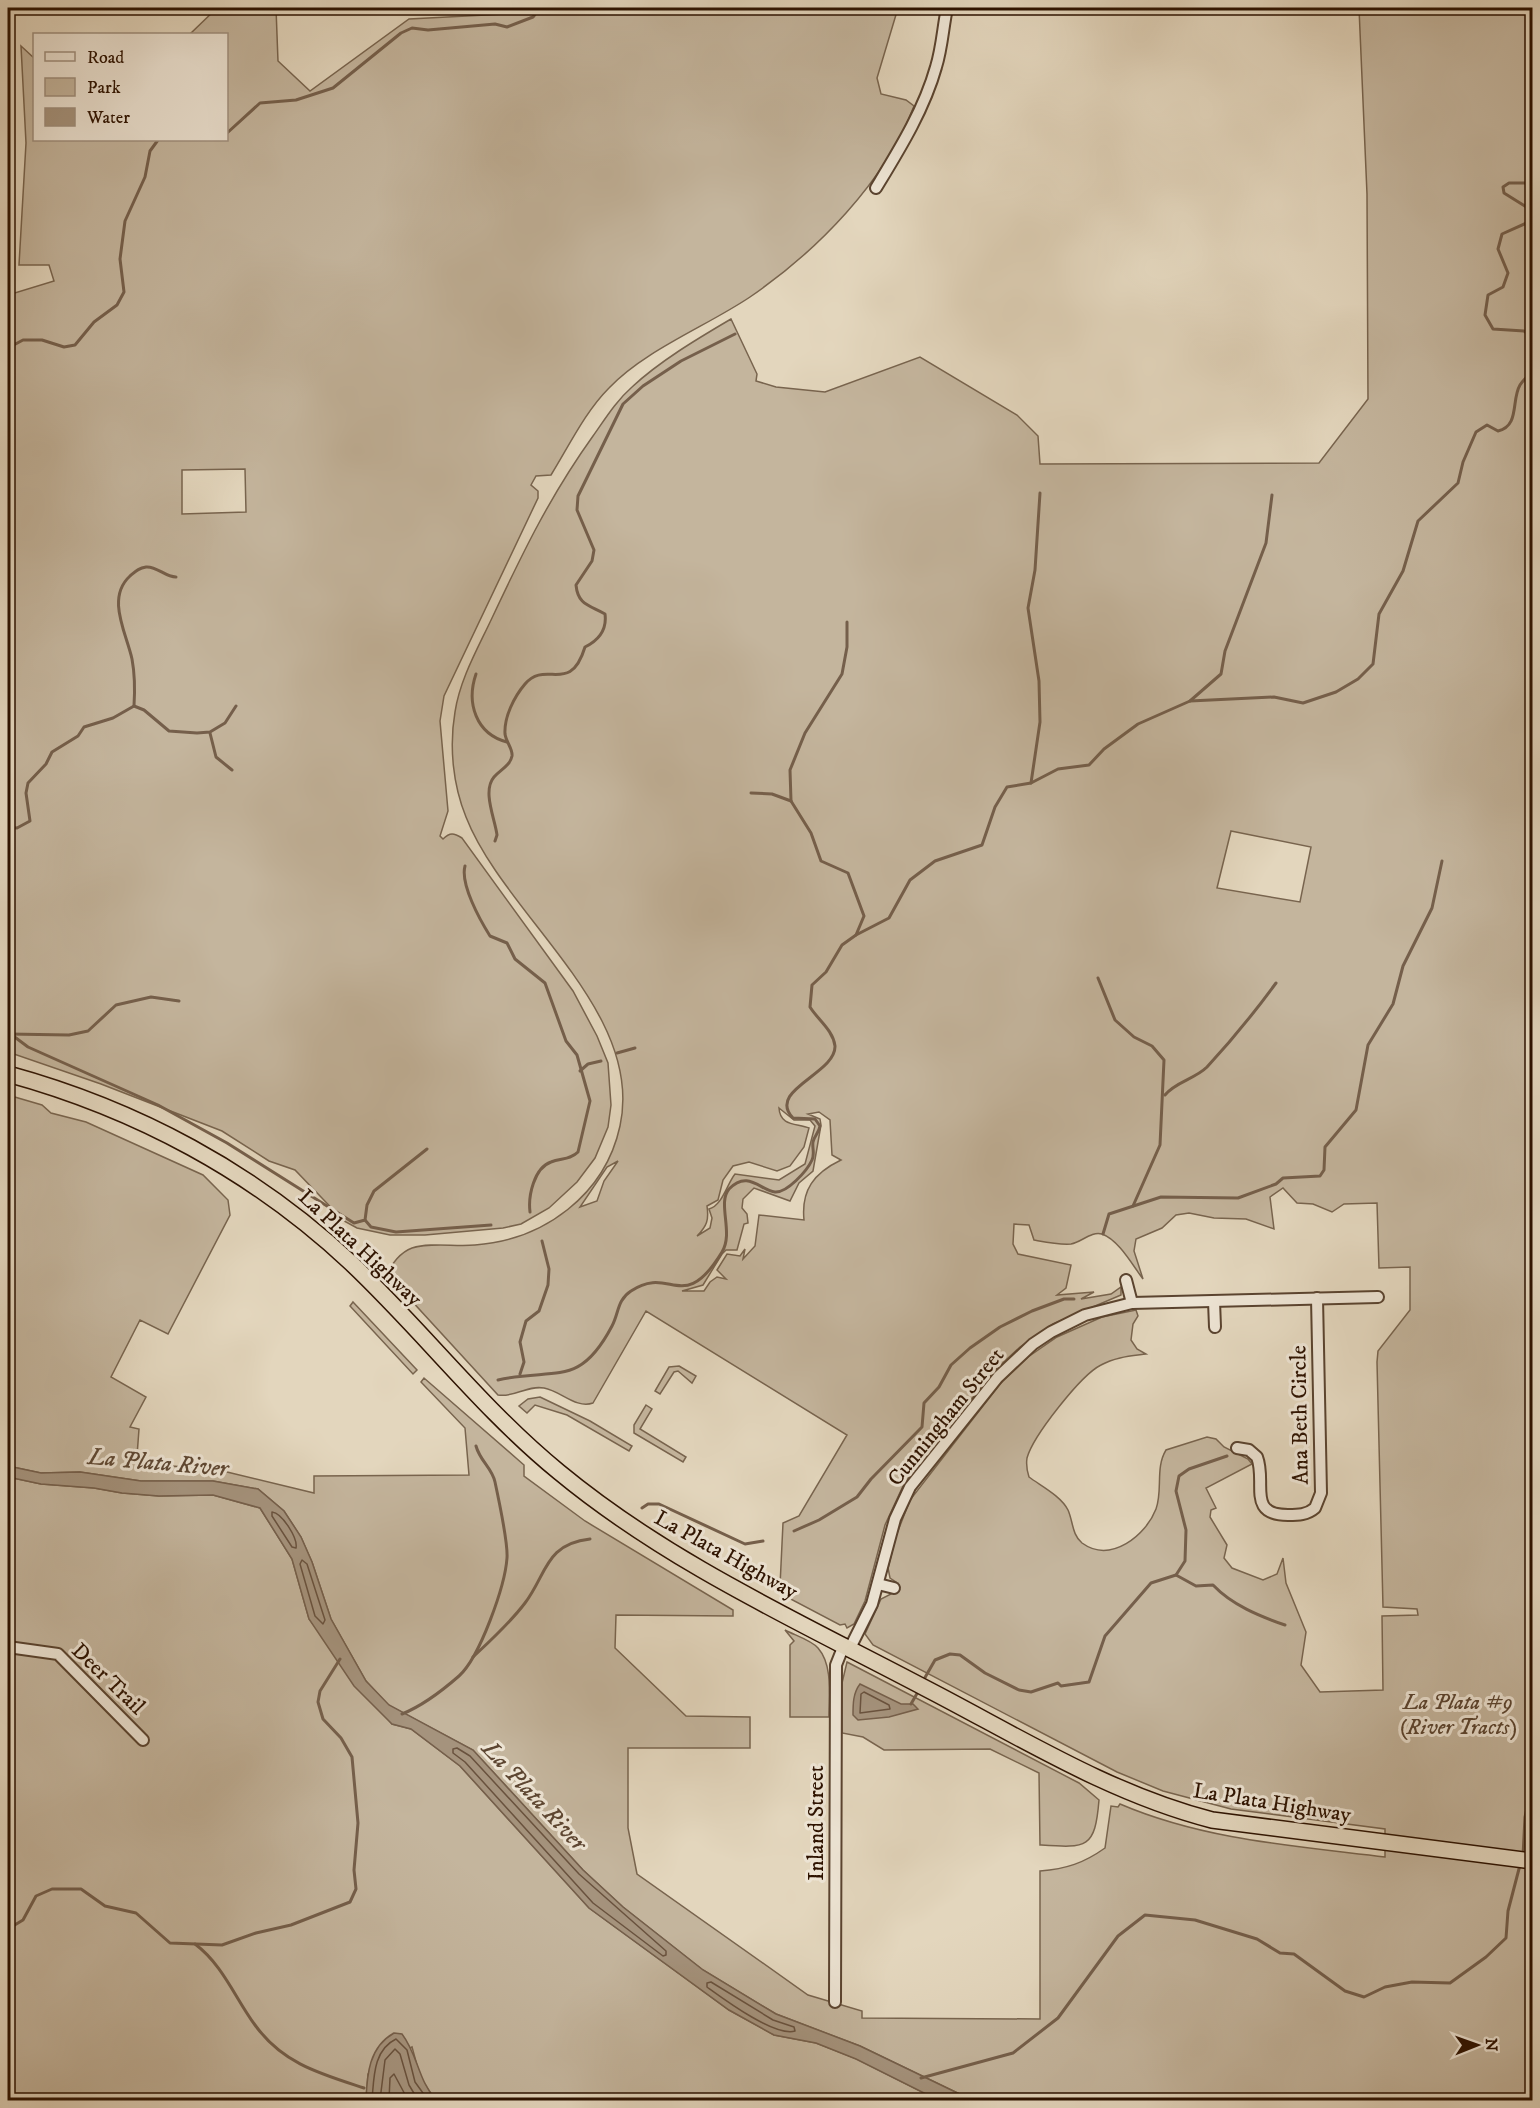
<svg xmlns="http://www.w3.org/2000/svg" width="1540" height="2108" font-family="'IM FELL DW Pica',serif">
	<rect width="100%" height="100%" fill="#e3d6bd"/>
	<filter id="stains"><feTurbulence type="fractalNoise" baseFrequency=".00333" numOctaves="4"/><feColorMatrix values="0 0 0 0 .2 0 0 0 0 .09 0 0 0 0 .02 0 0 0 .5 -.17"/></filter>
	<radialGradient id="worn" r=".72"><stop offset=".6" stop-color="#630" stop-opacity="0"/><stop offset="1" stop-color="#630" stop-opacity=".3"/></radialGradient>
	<g fill="#c4b59d" stroke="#78644e" stroke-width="1.5" fill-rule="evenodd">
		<path d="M217,8h59l2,53 32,30 99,-72 115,-6 7,-5h367l-21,70 4,16 25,6 8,6c-29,76 -97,145 -164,191 -43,29 -105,53 -141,91 -24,24 -40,58 -58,87l-15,1 -5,9 7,6v7l-94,198 -4,25 8,90 -8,25 3,3c7,-7 11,-6 19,-1l111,153 24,45 11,27 3,42 -3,22 -13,31 -18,24 -28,26 -28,16 -18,4 -78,7h-35l-33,-7 -13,-7 -49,-51 -26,-9 -47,-30 -121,-47 -93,-32v-757l46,-14 -5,-16h-30l7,-122 -5,-97 13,12v82h192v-106h-36zM245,469l1,43 -64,2v-44z"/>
		<path d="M1359,8h173v2092h-560l-112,-54 -84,-32 -73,-44 -80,-63 -40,-37 -110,-120 -85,-45 -22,-24 -35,-62 -19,-57 -11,-25 -17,-26 -26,-22 -45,-8h-72l-61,-9 -39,1 -33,-7v-371l34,10 9,8 35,9 117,53 25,25 2,15 -62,119 -28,-14 -29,57 35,20 -16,30 9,2 -2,27 36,10 54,6 87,21v-17l155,-1 -4,-47 -44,-46 3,-4 100,87v11l61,45 148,89v6l-117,-1 -1,33 71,68 64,1v31h-122v80l9,46 171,121 54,16v7l178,1v-148c26,-2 44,-8 65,-23l6,-42 7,1 2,-3c84,36 175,42 265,53v-28l-154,-20 -68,-18 -46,-19 -244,-127 -8,-11 16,-35 12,-6 3,-11 -6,-4 -2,-10 8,-32 14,-36 90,-116 28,-27 29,-20 45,-20 34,-7 2,6 -5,8 -2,16 6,9 9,5c-15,2 -31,3 -45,11 -20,10 -68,71 -74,93 -1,7 0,13 2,19 12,9 32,19 39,33 5,11 4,25 14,33 29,21 64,-8 74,-34 7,-19 -1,-41 10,-59l41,-13 9,2 8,8 24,12 4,5 -46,24 10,20 -5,2 -1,7 17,28 -3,13 8,10 31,12 14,-6 6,-16 3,25 20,49 -5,33 19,27 63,-2 -1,-74 36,-1 -1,-6 -34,-2 -6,-245 1,-11 32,-41v-43l-31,1 -2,-65 -33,1 -12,8 -19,-8 -16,-1 -14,-15 -13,9 4,32 -28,-10 -32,-1 -25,-5 -13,2 -14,13 -26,11 -2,12 9,28c-10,-13 -24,-39 -41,-45 -11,-3 -20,8 -31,10 -12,1 -26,-2 -37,-4l-5,-15 -15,-1 -1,20 5,10 53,11 -5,23 -9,7 37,-3 -13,7 30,-5 10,-7v8l-68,29 -33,23 -28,26 -88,111 -19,41 -20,76 -11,23 -7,4 -2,-4 -5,1 -57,-30 -3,-9 3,-63 16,-7 48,-81 -201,-124 -53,92c-17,6 -32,-12 -49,-15 -17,-3 -30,10 -46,7l-111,-121c4,-10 14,-22 25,-26 19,-6 43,-1 63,-3 69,-5 130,-50 145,-119 25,-115 -116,-211 -154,-309 -13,-32 -17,-70 -11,-105 5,-33 23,-64 37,-94 31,-66 58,-122 101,-182 12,-17 23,-35 39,-49 28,-26 65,-48 99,-68l26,55 -1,7 20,6 49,5 95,-35 97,58 21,21 2,28 279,-1 49,-64 -1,-205zM1231,831l80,16 -11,55 -83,-14zM779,1108l15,12h16l5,6 -10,38 -26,16 -44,-6c-8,10 -13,32 -26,35l3,9 -2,10 -13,8c10,-10 12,-16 10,-30l11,-6 5,-20 10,-14 16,-4 28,9 13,-5 14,-19 5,-19c-11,-5 -29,-1 -30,-20zM819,1112l11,8 2,35 9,5c-27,13 -40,30 -37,60l-45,-5 -4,31 -12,13 2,-10 -5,7 -13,-2 -10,16 9,9 -9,-2 -7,5 -6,9h-22l21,-6 19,-31 4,-4h11l7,-26 4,-1 -1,-9 -5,-6 1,-9 11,-11 36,13 9,-18 14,-12 8,-46 -1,-6 -12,-5zM618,1161l-14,20 -7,20 -17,6 27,-40z"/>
		<path d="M353,1302l64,68 -4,4 -63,-68z"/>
		<path d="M679,1366l17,10 -4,7 -14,-12 -4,1 -14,22 -5,-3 14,-24z"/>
		<path d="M540,1397l50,24 42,25 -3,5 -62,-36 -32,-10 -8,8 -8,-7 9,-7z"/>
		<path d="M646,1405l6,4 -12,20 46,28 -3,5 -49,-29v-8z"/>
		<path d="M8,1477l33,7 53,4 28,5 37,3 54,-1 47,13 32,51 17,60 83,105 19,5 49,37 129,142 140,102 45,25 42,8 41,16 81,41h-502l-15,-20 -9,-33 -44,27 -2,26h-358z"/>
		<path d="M785,1630c9,5 26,10 33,18 15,17 11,47 11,69h-39v-72l4,-4z"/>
		<path d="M847,1662l232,121 20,17c-4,49 -12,48 -59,45l-1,-72 -49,-24 -106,1 -21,-13 -21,-4v-50z"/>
	</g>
	<g fill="#a5937d" stroke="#755f4b" stroke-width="1.5">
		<path d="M8,1466l33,7 39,-1 61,9h72l45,8 26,22 17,26 11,25 19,57 35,62 23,24 84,45 110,120 40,37 80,63 73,44 84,32 112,54h-34l-82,-41 -40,-16 -42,-8 -45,-25 -140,-102 -129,-142 -49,-37 -19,-5 -38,-38 -45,-67 -17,-60 -32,-51 -47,-13 -54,1 -37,-3 -28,-5 -53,-4 -33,-7z"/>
		<path d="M860,1684l41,20h12l5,5 -29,8 -31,3 -5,-5c0,-11 0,-22 7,-31z"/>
		<path d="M394,2033l8,1c16,21 16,46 34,66h-70c1,-26 3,-53 28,-67z"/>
	</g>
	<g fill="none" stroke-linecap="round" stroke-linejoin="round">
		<g stroke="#69523e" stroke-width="1.5">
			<path d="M272,1512c10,1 26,26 24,36l-4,-1 -20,-31z"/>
			<path d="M302,1560l5,4 18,56 -2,4 -8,-8 -15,-52z"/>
			<path d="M864,1692l25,13 1,4 -30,4 1,-19z"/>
			<path d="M457,1748l13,8 109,118 87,77v4l-3,1 -70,-53 -128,-141 -12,-9v-4z"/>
			<path d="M711,1982l62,38 21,7 1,4c-20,6 -70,-31 -88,-44v-4z"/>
			<path d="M372,2100c2,-22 1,-50 24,-61l11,11 8,32 13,18"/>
			<path d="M380,2100l5,-40 10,-11 5,5 9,31 9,15"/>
			<path d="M389,2100l1,-22 4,-4 14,26"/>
		</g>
		<g stroke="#755f4b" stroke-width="3">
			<path d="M1532,64v10"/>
			<path d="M226,134l34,-31 36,-3 37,-12 68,-55 11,-5 16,2 67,-6 12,3 26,-10 7,-9"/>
			<path d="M1532,183h-23l-6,4 1,6 27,17v11l-29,13 -4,15 10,24 -5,14 -15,8 -3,20 8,14 31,2 8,6"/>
			<path d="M8,348l15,-8h19l22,7 11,-2 19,-23 23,-17 7,-13 -4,-33 5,-38 20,-44 5,-26 8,-11"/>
			<path d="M847,622v25l-5,27 -37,59 -15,37 1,31 20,32 10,28 27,12 16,43 -8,19"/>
			<path d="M476,674c-10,29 0,60 31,68"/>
			<path d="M1190,701l31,-27 4,-23 41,-108 6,-48"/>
			<path d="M134,706c1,-16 1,-31 -2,-47 -6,-27 -26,-61 -2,-83 6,-5 9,-8 16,-9 11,-1 19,10 30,10"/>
			<path d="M210,733l6,24 16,13"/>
			<path d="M1031,783l9,-61 -1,-41 -11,-73 7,-38 5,-77"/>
			<path d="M751,793l21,1 19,7"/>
			<path d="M8,827l9,1 13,-7 -4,-28 2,-10 18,-19 6,-12 26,-16 6,-9 29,-9 21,-12 10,4 25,21 28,2 13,-1 15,-9 11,-17"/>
			<path d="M495,841l2,-6c-2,-16 -15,-44 -3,-58 6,-7 16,-11 18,-21 1,-7 -6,-14 -7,-22 -1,-17 9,-37 20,-50 21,-25 45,12 60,-37 14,-7 22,-18 20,-33 -16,-9 -27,-9 -29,-29l16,-24 2,-11 -17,-40 1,-14 45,-92 20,-18 38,-25 54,-27"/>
			<path d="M465,866c-5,18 15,54 25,70l17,7 8,16 30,24 21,58 11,14 13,46 -12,51c-8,8 -17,6 -27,10 -17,6 -23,34 -21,50"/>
			<path d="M1098,978l17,42 19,17 18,9 12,14 -4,85 -27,61"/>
			<path d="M8,1034l61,1 19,-4 28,-26 35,-8 28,4"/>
			<path d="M12,1035l16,12 130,58 69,38 127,80 11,-3 2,-15 7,-14 53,-42"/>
			<path d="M617,1053l18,-5"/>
			<path d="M580,1071l8,-7 13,-3"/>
			<path d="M1165,1095c10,-13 30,-16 42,-28 25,-27 47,-54 69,-84"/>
			<path d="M365,1220l6,7 25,5 95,-7"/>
			<path d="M1103,1234l6,-20 52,-17 77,1 38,-14 7,-6 37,-2 4,-6 1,-23 31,-37 12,-65 25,-41 10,-38 29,-58 10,-47"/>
			<path d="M520,1374l4,-12 -4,-20 6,-21 13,-10 9,-26 1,-16 -7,-28"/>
			<path d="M498,1380c57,-13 81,9 114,-54 7,-13 5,-26 19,-35 40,-27 52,25 91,-39 12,-19 -5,-49 7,-63 19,-20 32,2 46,3 12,1 32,-21 37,-32 3,-6 0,-12 1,-18 1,-6 6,-9 7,-16l-5,-7 -22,-1c-27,-28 43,-44 42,-72 -2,-16 -17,-26 -25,-39l2,-22 14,-13 16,-27 14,-10 33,-17 21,-38 25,-19 47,-16 13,-38 12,-20 24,-4 27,-14 31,-4 15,-16 34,-25 52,-23 84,-4 29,6 33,-11 22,-13 15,-15 6,-50 24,-43 15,-50 40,-38 5,-21 13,-30 11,-7 11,6c22,-5 13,-31 22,-46 3,-5 9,-9 12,-15"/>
			<path d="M642,1508l6,-4h11l86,40 18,-3"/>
			<path d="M794,1531l25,-11 38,-23 14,-18 51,-52 2,-24 15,-16 12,-22 19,-17 30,-21 32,-16 32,-12h10"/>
			<path d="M1176,1575l20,11 17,-1c19,20 46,31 72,40"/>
			<path d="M473,1657c18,-17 37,-34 52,-54 22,-29 20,-59 65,-64"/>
			<path d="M923,1681l12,-21 15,-6 10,1 25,18 34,17 12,2 27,-9 3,3 28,-4 16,-46 46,-53 25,-8 9,-14 1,-31 -10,-39 3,-15 10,-7 38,-13"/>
			<path d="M911,1704l8,-14"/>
			<path d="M402,1714c20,-8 41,-24 57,-38 21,-19 46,-90 48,-118 1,-13 -9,-62 -12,-76 -3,-14 -15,-21 -19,-36"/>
			<path d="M1523,1856l2,-39 7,-30"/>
			<path d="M8,1929l15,-9 13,-24 16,-7h29l24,17 31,7 34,30 52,2 34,-12 35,-8 59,-23 6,-13 -2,-19 4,-47 -6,-66 -11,-19 -18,-19 -5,-17 2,-11 20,-32"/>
			<path d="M195,1944c28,21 40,54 60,81 28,39 66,49 109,63"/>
			<path d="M921,2078l92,-25 45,-35 60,-82 27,-21 50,5 62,19 23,14 14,1 51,37 19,6 21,-10 27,-5 38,1 36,-26 20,-19 2,-27 12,-46"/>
		</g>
		<g stroke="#5a432f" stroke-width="14">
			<g id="minor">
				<path d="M876,188c23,-38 48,-78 60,-121 6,-19 7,-40 11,-59"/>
				<path d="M1126,1280l6,23"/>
				<path d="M1214,1301l1,26"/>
				<path d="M1237,1448l12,2 8,7c10,26 -11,58 31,58 10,0 19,0 27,-7l6,-15 -4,-195"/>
				<path d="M878,1584l16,4"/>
				<path d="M8,1647l50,7 85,86"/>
				<path d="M850,1648l22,-44 23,-85 15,-32 88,-110 35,-33 18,-12 34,-17 47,-12 246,-6"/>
				<path d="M835,2002l1,-337 8,-20"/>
			</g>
		</g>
		<g stroke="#2d1200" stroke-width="18">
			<path id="highway" d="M8,1074c128,35 246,98 343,189 72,68 132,147 208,209 110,91 241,150 366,216 93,48 185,106 287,132l320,41"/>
		</g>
		<use href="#minor" stroke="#ede4d4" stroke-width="10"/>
		<use href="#highway" stroke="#e3d6bd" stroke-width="15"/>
	</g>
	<g text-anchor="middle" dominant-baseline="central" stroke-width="6" stroke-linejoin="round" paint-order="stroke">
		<g font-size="22" fill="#2d1200" stroke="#ede4d4">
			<text transform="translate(360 1248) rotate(43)">La Plata Highway</text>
			<text transform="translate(1300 1415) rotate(-91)">Ana Beth Circle</text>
			<text transform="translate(946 1417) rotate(-51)">Cunningham Street</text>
			<text transform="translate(726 1555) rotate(29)">La Plata Highway</text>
			<text transform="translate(108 1679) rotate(44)">Deer Trail</text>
			<text transform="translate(1272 1803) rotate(9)">La Plata Highway</text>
			<text transform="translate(816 1823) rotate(-90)">Inland Street</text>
		</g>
		<g font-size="22" font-style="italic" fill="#5a432f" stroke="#ede4d4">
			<text x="1458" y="1702">La Plata #9<tspan x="1458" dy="25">(River Tracts)</tspan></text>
		</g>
		<g font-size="24" font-style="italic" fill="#5d4632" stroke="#ede4d4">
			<text transform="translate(158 1463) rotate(5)">La Plata River</text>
			<text transform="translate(534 1796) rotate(47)">La Plata River</text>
		</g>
	</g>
	<rect width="1540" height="2108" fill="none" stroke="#e3d6bd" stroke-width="30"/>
	<rect x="9" y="9" width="1522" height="2090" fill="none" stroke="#2d1200" stroke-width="3"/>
	<rect x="15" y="15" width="1510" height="2078" fill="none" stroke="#2d1200" stroke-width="1.5"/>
	<rect x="33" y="33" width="195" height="108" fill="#ede4d4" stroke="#a0907f" stroke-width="1.5"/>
	<rect x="45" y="52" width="30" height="9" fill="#ede4d4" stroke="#a0907f" stroke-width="1.5"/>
	<text x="87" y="63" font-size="18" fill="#2d1200">Road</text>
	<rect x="45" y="78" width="30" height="18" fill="#c4b59d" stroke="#a0907f" stroke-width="1.5"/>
	<text x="87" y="93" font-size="18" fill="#2d1200">Park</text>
	<rect x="45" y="108" width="30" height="18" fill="#a5937d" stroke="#a0907f" stroke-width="1.5"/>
	<text x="87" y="123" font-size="18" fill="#2d1200">Water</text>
	<g transform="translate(1477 2045) rotate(89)" stroke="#ede4d4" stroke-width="4.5" paint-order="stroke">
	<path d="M0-4.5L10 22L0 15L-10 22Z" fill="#2d1200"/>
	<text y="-9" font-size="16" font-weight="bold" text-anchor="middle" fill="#2d1200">N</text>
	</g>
	<rect width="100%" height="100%" filter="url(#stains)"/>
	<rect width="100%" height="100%" fill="url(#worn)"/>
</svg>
